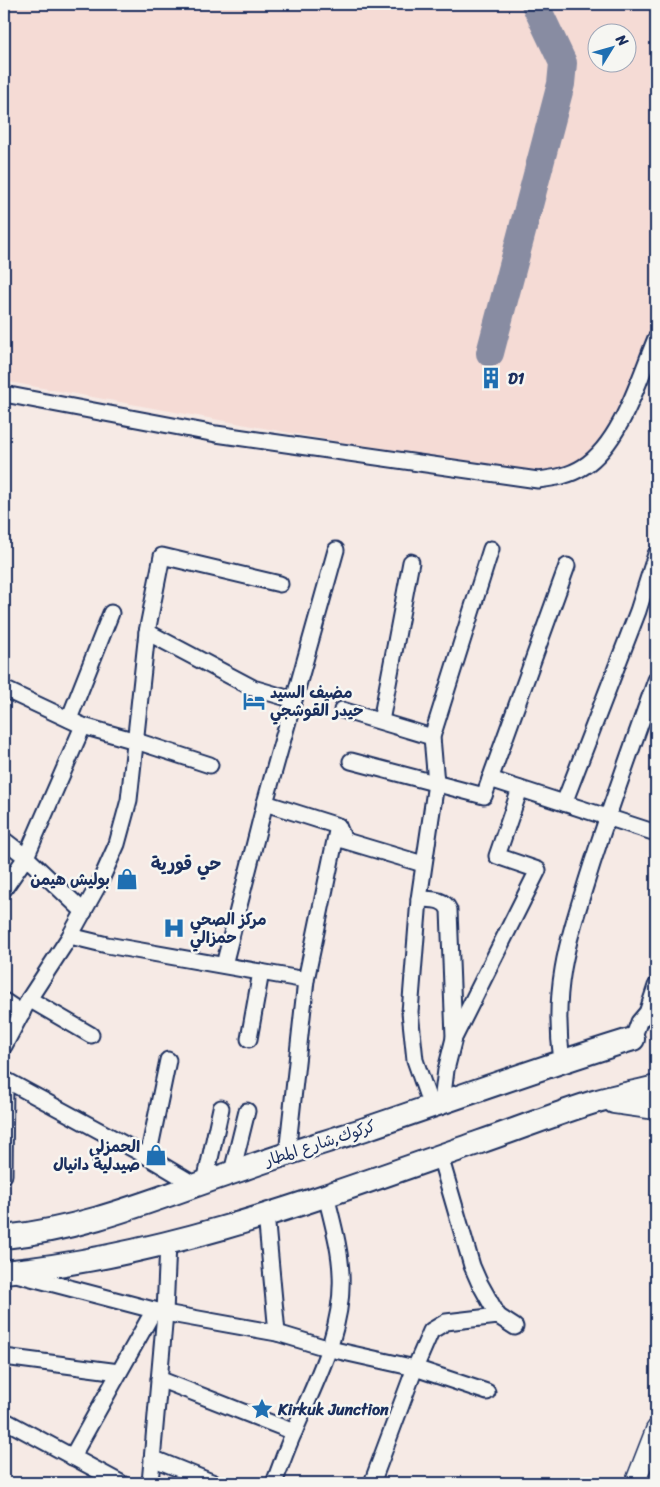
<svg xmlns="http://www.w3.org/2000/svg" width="660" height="1487" font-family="Sriracha,'Playpen Sans Arabic',sans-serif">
	<rect width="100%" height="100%" fill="#f6eae5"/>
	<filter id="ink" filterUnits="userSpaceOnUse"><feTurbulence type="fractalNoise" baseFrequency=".02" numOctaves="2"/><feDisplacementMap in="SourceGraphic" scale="10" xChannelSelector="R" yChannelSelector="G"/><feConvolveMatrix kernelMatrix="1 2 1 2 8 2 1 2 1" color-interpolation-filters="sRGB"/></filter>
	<g filter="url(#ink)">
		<path fill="#f5dbd5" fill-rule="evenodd" d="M4,4h652v317l-38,88 -15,25 -16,20 -12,9 -18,7 -27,1 -189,-29 -337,-61zM598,32h30v30h-30z"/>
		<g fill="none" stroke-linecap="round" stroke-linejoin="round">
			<path stroke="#888ca2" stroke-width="28" d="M490,353l71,-269 2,-21 -28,-59"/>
			<g stroke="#1b2f5e" stroke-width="19">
				<g id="minor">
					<path d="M4,394l212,40 322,46c16,-2 31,-4 45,-13 38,-24 56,-88 73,-129"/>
					<path d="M147,632l106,56 41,12"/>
					<path d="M4,689l79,37 53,15 74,24"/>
					<path d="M342,710l90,27"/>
					<path d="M69,719l42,-106"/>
					<path d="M381,721l30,-159"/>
					<path d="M351,761l133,35 83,-230"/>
					<path d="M490,779l166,54"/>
					<path d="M265,803l73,23 4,9"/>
					<path d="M564,803l74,-192 18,-57"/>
					<path d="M336,838l87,26"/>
					<path d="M4,840l22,17 58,55"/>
					<path d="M4,889l22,-32 57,-131"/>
					<path d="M419,899c12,1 25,-1 30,11l5,127"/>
					<path d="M70,936l37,9 199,35"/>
					<path d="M224,965l41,-162 71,-253"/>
					<path d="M29,999l62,36"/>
					<path d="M4,1001l18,12"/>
					<path d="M648,1010l8,-24"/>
					<path d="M249,1039l12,-67"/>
					<path d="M633,1039l6,-17 17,-20"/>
					<path d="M4,1046l25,-47 41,-63 30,-54 17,-38 12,-44 18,-168 15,-76 118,28"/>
					<path d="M562,1061c-11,-77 8,-126 30,-197 20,-62 42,-123 64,-184"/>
					<path d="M4,1079l144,78 47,28"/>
					<path d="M442,1102l4,-32 8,-32 84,-168 -41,-14 23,-67"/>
					<path d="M431,1106l-16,-46 -5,-48 9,-113 17,-116 -4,-46 59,-188"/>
					<path d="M287,1154l19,-174 32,-154"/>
					<path d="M440,1156l32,110 7,16 19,34"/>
					<path d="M148,1157l20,-97"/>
					<path d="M232,1172l15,-61"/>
					<path d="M4,1175l1,-95"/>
					<path d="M205,1182l16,-74"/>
					<path d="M266,1214l11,119"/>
					<path d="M16,1274l149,39 112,20 53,16 85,19 72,24"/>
					<path d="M4,1357l115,15"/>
					<path d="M159,1379l135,53"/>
					<path d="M4,1420l117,63"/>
					<path d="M72,1457l82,-147"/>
					<path d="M152,1458l62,25"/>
					<path d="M150,1483l15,-170 3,-70"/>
					<path d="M274,1483c7,-18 13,-36 21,-53 21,-50 49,-100 46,-156 -1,-27 -9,-53 -15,-79"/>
					<path d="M372,1483l43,-115 16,-37 15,-9 52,-6 17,11"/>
				</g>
			</g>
			<g stroke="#1b2f5e" stroke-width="22">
				<path id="major" d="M635,1483l21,-54"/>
			</g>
			<g stroke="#1b2f5e" stroke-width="26">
				<g id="highway">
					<path d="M614,1102l42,6"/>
					<path d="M4,1237c87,-9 157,-41 239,-68 41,-15 83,-27 125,-41 89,-30 176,-62 265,-89"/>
					<path d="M4,1272c164,-16 321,-76 476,-130 38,-13 75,-28 114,-40 20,-6 42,-10 62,-15"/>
				</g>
			</g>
			<use href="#minor" stroke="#f6f6f2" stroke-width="15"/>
			<use href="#major" stroke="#f6f6f2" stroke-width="19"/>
			<use href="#highway" stroke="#f6f6f2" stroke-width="22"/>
		</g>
	</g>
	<defs>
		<g id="building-bare" transform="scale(1.725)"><path d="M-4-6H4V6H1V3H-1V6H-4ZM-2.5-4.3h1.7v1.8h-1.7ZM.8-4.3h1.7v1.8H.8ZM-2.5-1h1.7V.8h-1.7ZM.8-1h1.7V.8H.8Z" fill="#1f6fb2" stroke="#f6f6f2" stroke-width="2.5" paint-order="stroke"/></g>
		<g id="hotel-bare" transform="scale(1.725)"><path d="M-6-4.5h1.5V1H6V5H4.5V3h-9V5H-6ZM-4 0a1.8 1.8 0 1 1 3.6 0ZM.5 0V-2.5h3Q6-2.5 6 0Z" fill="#1f6fb2" stroke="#f6f6f2" stroke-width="2.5" paint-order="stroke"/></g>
		<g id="shop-bare" transform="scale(1.725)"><path d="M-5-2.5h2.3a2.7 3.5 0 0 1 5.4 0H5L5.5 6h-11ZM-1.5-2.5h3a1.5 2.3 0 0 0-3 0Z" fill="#1f6fb2" stroke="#f6f6f2" stroke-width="2.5" paint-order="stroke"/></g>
		<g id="hospital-bare" transform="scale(1.725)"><path d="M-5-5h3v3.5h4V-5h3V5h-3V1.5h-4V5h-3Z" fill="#1f6fb2" stroke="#f6f6f2" stroke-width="2.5" paint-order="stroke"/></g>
		<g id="sight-bare" transform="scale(1.725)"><path d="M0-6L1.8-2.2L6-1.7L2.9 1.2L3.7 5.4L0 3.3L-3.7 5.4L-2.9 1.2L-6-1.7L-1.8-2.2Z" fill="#1f6fb2" stroke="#f6f6f2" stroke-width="2.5" paint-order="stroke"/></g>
	</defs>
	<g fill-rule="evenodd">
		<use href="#building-bare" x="491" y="378"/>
		<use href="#hotel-bare" x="254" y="701"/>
		<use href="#shop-bare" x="127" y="879"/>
		<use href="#hospital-bare" x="174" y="928"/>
		<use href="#shop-bare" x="156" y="1155"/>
		<use href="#sight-bare" x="262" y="1409"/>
	</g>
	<g text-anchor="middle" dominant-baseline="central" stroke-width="5" stroke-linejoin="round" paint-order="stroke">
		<g font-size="16" font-weight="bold" fill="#1b2f5e" stroke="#f6f6f2" text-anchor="start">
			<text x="508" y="378">D1</text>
			<text x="270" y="692">مضيف السيد<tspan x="270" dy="18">حيدر القوشجي</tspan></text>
			<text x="110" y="879" text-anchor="end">بوليش هيمن</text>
			<text x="190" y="919">مركز الصحي<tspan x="190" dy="18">حمزالي</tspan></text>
			<text x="140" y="1146" text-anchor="end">الحمزلي<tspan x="140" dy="18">صيدلية دانيال</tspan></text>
			<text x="278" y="1409">Kirkuk Junction</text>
		</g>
		<g font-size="16" fill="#1b2f5e" stroke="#f6f6f2">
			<text transform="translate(320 1143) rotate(-18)">كركوك,شارع المطار</text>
		</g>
		<g font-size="18" font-weight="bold" fill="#1b2f5e" stroke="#f6f6f2">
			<text x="186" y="864">حي قورية</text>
		</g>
	</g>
	<rect width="660" height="1487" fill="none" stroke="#f6f6f2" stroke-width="20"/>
	<rect x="10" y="10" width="640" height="1467" fill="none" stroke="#1b2f5e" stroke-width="2" filter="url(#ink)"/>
	<g transform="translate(612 48) rotate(53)"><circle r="24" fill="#f6f6f2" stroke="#9ea6b7"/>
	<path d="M0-4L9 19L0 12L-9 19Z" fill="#1f6fb2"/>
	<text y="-8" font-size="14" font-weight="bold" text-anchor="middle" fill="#1b2f5e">N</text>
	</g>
</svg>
